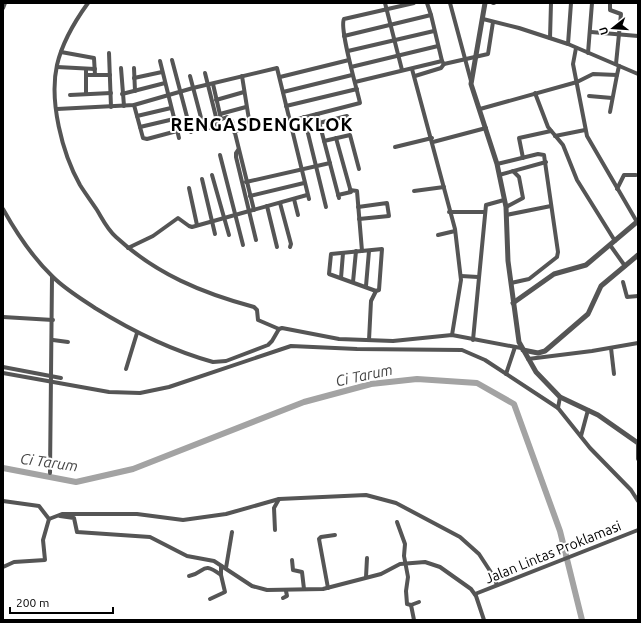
<svg xmlns="http://www.w3.org/2000/svg" width="641" height="623" font-family="Ubuntu,sans-serif">
	<rect width="100%" height="100%" fill="#fff"/>
	<g fill="none" stroke-linecap="round" stroke-linejoin="round">
		<path stroke="#a3a3a3" stroke-width="6" d="M3,468l73,14 57,-13 171,-67 67,-18 46,-5 60,4 37,21 46,127 22,89"/>
		<g stroke="#555" stroke-width="4">
			<path d="M88,3c-13,18 -26,40 -31,62 -8,36 5,88 23,120 5,8 11,16 17,25 6,10 10,19 19,27 40,37 86,56 138,70l3,3 1,10 21,9"/>
			<path d="M385,3l17,67"/>
			<path d="M427,3l4,12 11,46"/>
			<path d="M450,3l21,78"/>
			<path d="M493,3h1"/>
			<path d="M610,3v7l11,4 -5,50"/>
			<path d="M3,8l2,-5"/>
			<path d="M483,19l36,9 49,16 70,30"/>
			<path d="M591,32l47,4"/>
			<path d="M344,36l87,-21"/>
			<path d="M550,38l1,-35"/>
			<path d="M568,44l3,-41"/>
			<path d="M576,48l-3,16 14,72 50,86"/>
			<path d="M348,51l86,-20"/>
			<path d="M61,52l33,6 1,17"/>
			<path d="M109,53l2,54"/>
			<path d="M588,53l4,-50"/>
			<path d="M172,60l19,72"/>
			<path d="M160,61l19,77"/>
			<path d="M57,67l38,2"/>
			<path d="M351,67l87,-21"/>
			<path d="M121,68l3,38"/>
			<path d="M134,68l1,23"/>
			<path d="M412,69l43,160 6,51 -9,55"/>
			<path d="M205,73l12,48"/>
			<path d="M86,75h24"/>
			<path d="M190,76l14,53 12,-3 1,-5 10,-4 5,4 22,89"/>
			<path d="M415,76l26,-8 3,-4"/>
			<path d="M280,77l69,-17"/>
			<path d="M134,78l28,-6"/>
			<path d="M355,82l87,-21 2,3 44,-10 5,-32"/>
			<path d="M213,84l8,35"/>
			<path d="M283,92l69,-17"/>
			<path d="M535,93l13,34 15,18 14,35 38,61"/>
			<path d="M86,94v-24"/>
			<path d="M122,94l43,-11"/>
			<path d="M70,95l41,-2"/>
			<path d="M589,96l23,2"/>
			<path d="M216,100l28,-8"/>
			<path d="M134,105l9,33 4,1 30,-8"/>
			<path d="M286,106l71,-17"/>
			<path d="M57,109l77,-4 59,-17 84,-20 32,131"/>
			<path d="M480,109l97,-27 16,-8 24,1 2,-9"/>
			<path d="M610,112l7,-37"/>
			<path d="M220,114l26,-7"/>
			<path d="M317,114l22,84"/>
			<path d="M137,116l34,-8"/>
			<path d="M304,117l22,90"/>
			<path d="M290,121l70,-18c-3,-14 -21,-75 -16,-84l70,-16"/>
			<path d="M319,123l28,-7"/>
			<path d="M140,127l34,-8"/>
			<path d="M234,132l16,-6 -8,-50"/>
			<path d="M555,136l30,-6"/>
			<path d="M336,138l15,54 -13,3"/>
			<path d="M324,141l26,-6 9,34"/>
			<path d="M433,142l53,-14"/>
			<path d="M395,147l37,-9"/>
			<path d="M238,150l-2,3v4l20,83"/>
			<path d="M220,155l23,90"/>
			<path d="M523,158l-4,-20 32,-7"/>
			<path d="M497,164l41,-10 6,1 14,97 -1,5 -28,22 -18,4"/>
			<path d="M212,175l17,60"/>
			<path d="M499,175l47,-13"/>
			<path d="M202,179l13,55"/>
			<path d="M246,182l84,-19"/>
			<path d="M189,188l8,37"/>
			<path d="M617,189l7,-14h12"/>
			<path d="M350,190l7,1 5,60"/>
			<path d="M414,191l30,-4"/>
			<path d="M250,196l54,-13"/>
			<path d="M294,199l4,16"/>
			<path d="M280,203l11,41 -1,3"/>
			<path d="M267,206l10,41"/>
			<path d="M358,207l29,-4 2,13 -30,3"/>
			<path d="M506,207l17,-9 -4,-21 -6,-6"/>
			<path d="M3,209c14,25 29,48 50,68 12,12 27,21 42,31 37,23 75,42 118,54l13,-1 42,-16 4,-4 7,-12 3,-1 57,11 54,2 59,-6 69,13"/>
			<path d="M449,212h36"/>
			<path d="M506,215l45,-9"/>
			<path d="M438,235l17,-4"/>
			<path d="M610,245l15,21"/>
			<path d="M128,248l25,-12 25,-18 11,8 3,1 115,-32"/>
			<path d="M461,276l17,1"/>
			<path d="M341,278l2,-25"/>
			<path d="M353,282l3,-31"/>
			<path d="M623,282l4,15 11,-1"/>
			<path d="M366,286l3,-35"/>
			<path d="M3,317l50,3"/>
			<path d="M53,340l15,2"/>
			<path d="M369,340l2,-39 5,-10 -47,-17 2,-20 51,-5 -3,41 -3,1"/>
			<path d="M473,340l13,-135 18,-5"/>
			<path d="M611,348l3,26"/>
			<path d="M528,359l64,-8 46,-8"/>
			<path d="M3,367l58,11"/>
			<path d="M126,369l11,-36"/>
			<path d="M3,373l106,19 31,1 29,-6 122,-41 66,3 105,1 23,10 73,48 32,40 41,42 7,11"/>
			<path d="M506,374l9,-27"/>
			<path d="M558,408l2,-11"/>
			<path d="M581,436l7,-26"/>
			<path d="M638,443v16"/>
			<path d="M50,473l2,-196"/>
			<path d="M3,501l36,5 10,13"/>
			<path d="M60,516l14,2 3,14 73,5 37,19 27,5 38,25 15,4 56,-1 58,-15 19,-10 25,-2 15,5 31,22 5,7 8,24"/>
			<path d="M397,522l8,22 -1,12 4,21 -2,14 1,13 4,1 8,-3"/>
			<path d="M275,530l-1,-22 5,-9"/>
			<path d="M292,560l1,10 9,2 2,17"/>
			<path d="M3,567l11,-5 31,-2 -2,-20 6,-21 13,-5h75l46,6 43,-6 53,-15 87,-4 30,8 64,34 19,17 15,23 3,8"/>
			<path d="M226,568l6,-36"/>
			<path d="M189,576c17,-3 12,-16 32,-1"/>
			<path d="M366,577l1,-19"/>
			<path d="M328,588l-9,-49 2,-2 14,-2"/>
			<path d="M475,594l163,-64"/>
			<path d="M283,598l4,-2 -1,-5"/>
			<path d="M210,599l15,-7 -4,-17v-9"/>
			<path d="M411,605l3,15"/>
		</g>
		<g stroke="#555" stroke-width="5">
			<path d="M485,3l-14,81 26,80 9,43 2,54 11,81 17,30 24,25 38,18 40,28"/>
			<path d="M513,303l41,-29 32,-9 52,-44"/>
			<path d="M523,350l15,3 7,-2 43,-37 13,-28 37,-31"/>
		</g>
	</g>
	<g text-anchor="middle" dominant-baseline="central" stroke-width="4" stroke-linejoin="round" paint-order="stroke">
		<g font-size="14" fill="#000" stroke="#fff">
			<text transform="translate(553 552) rotate(-22)">Jalan Lintas Proklamasi</text>
		</g>
		<g font-size="15" font-style="italic" fill="#444" stroke="#fff">
			<text transform="translate(364 375) rotate(-12)">Ci Tarum</text>
			<text transform="translate(49 462) rotate(8)">Ci Tarum</text>
		</g>
		<g font-size="18" font-weight="bold" letter-spacing="1" fill="#000" stroke="#fff">
			<text x="262" y="124">RENGASDENGKLOK</text>
		</g>
	</g>
	<rect width="641" height="623" fill="none" stroke="#000000" stroke-width="8"/>
	<g transform="translate(613 28) rotate(253)" stroke="#ffffff" stroke-width="3" paint-order="stroke">
	<path d="M0-3L7 15L0 10L-7 15Z" fill="#000000"/>
	<text y="-6" font-size="11" font-weight="bold" text-anchor="middle" fill="#000000">U</text>
	</g>
	<path d="M10 607v6h103v-6" fill="none" stroke="#000000" stroke-width="2"/>
	<text x="16" y="607" font-size="12" fill="#000000" stroke="#ffffff" stroke-width="3" paint-order="stroke">200 m</text>
</svg>
